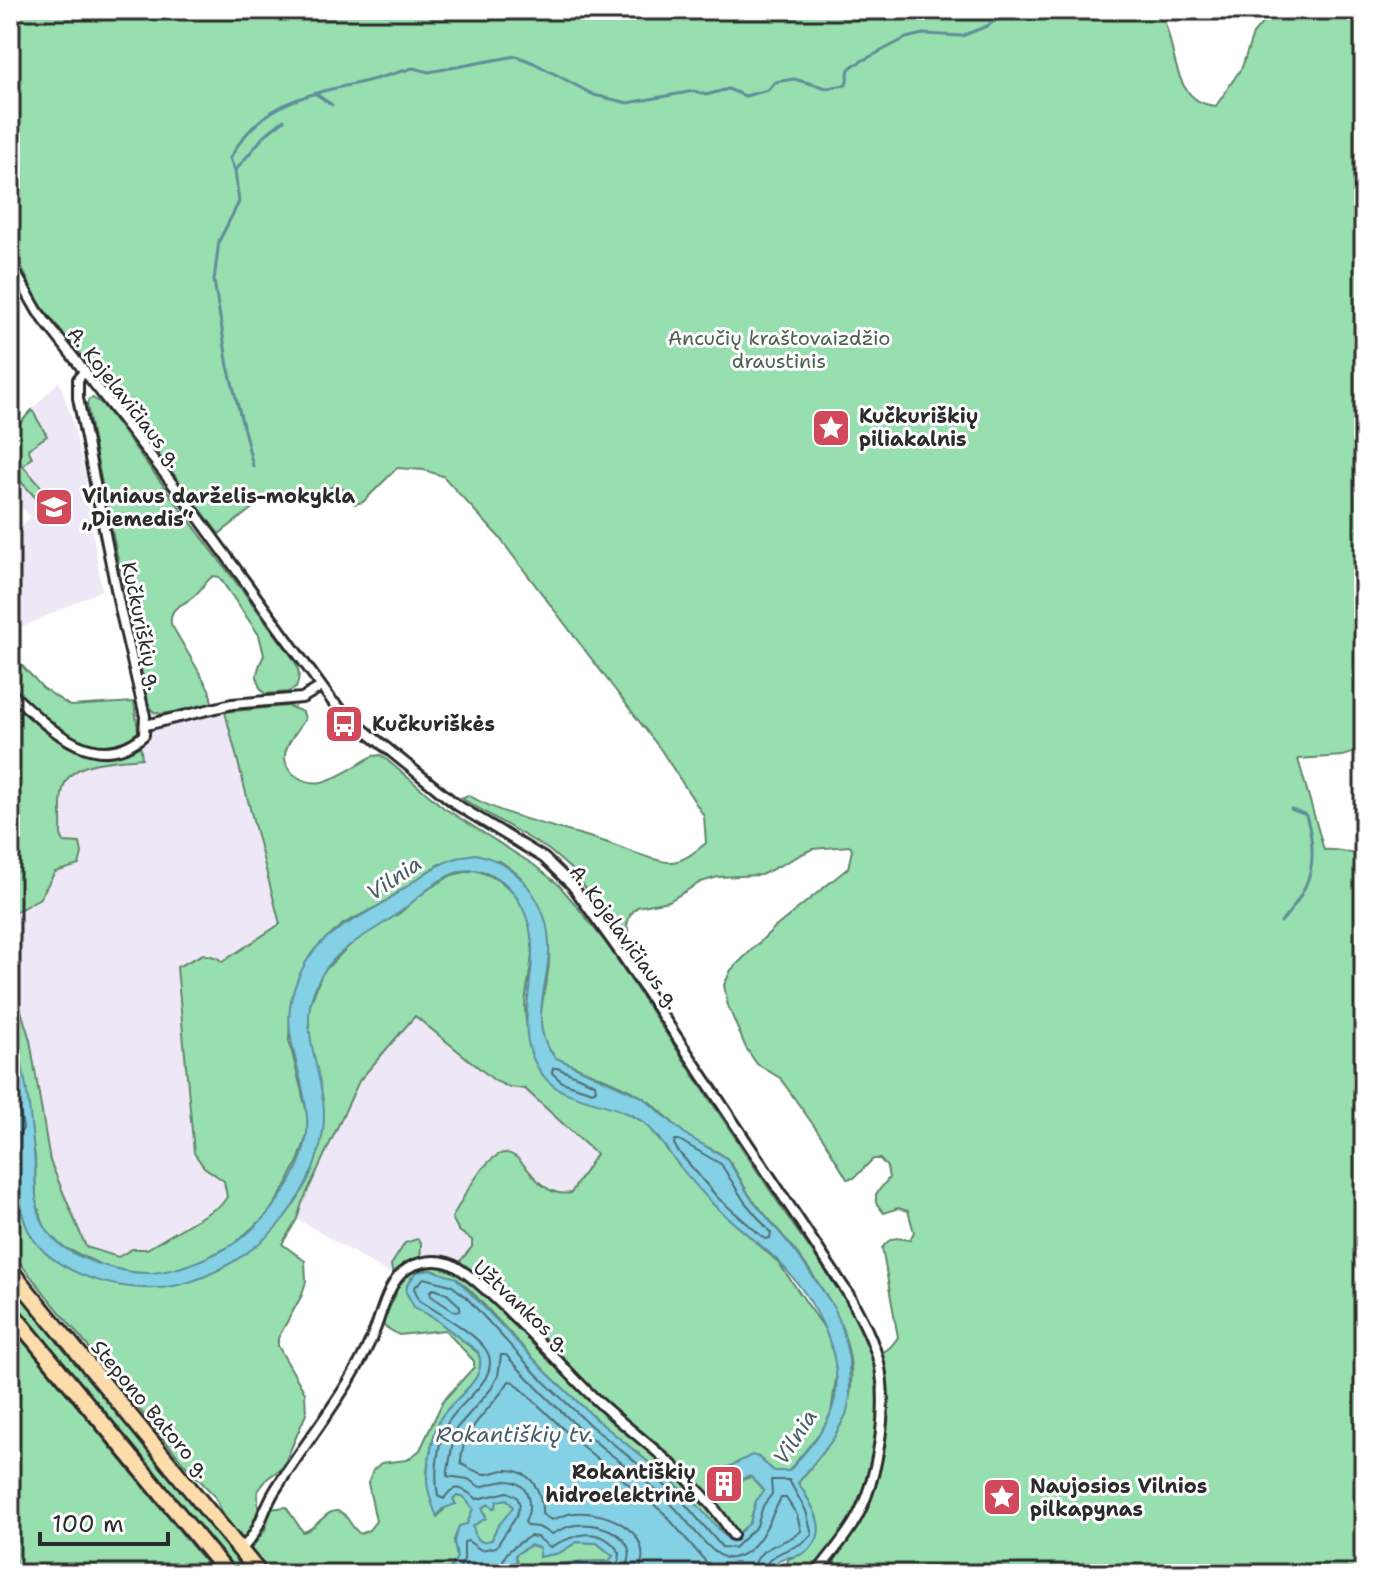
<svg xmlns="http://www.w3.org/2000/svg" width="1374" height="1584" font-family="'Shantell Sans',sans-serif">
	<rect width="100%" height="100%" fill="#fff"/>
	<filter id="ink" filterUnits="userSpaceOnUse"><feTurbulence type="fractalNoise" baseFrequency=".0125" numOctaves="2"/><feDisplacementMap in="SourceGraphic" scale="16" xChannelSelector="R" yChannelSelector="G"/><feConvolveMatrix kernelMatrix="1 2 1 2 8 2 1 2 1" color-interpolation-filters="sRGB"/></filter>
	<g filter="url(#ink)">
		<g fill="#eee8f6">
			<path d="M59,381l13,38 14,60v13l16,98 -92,43v-97l21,-19 -21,-21v-63z"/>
			<path d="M134,702l27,12 62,-11 57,221 -58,39 -13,-9 -5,213 20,14 3,16 -6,8 -74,44h-15l-13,8 -33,-10 -36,-86 -20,-121 -15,-49 -5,-33v-43l30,-17 15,-26 9,-30 -3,-7 2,-46 5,-11 16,-12 58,-8z"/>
			<path d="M415,1016l80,65 14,6 16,1 71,67 -26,38 -9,2 -10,-4 -13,-10 -17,-22 -67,66 18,15v7l-20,24 -18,-5 -14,1 1,-25 -30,23 -1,9 -93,-55 5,-16 57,-122z"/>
		</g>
		<g fill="#97dfae" stroke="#61856c" stroke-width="2">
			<path d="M10,10h1148c20,25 9,93 58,96l26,-39 11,-33 12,-14 -6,-10h105v739l-21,7 -45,3 26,91c15,-2 26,5 40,4v720h-536l11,-21 -8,-4 -16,19 -24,6 -5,-4 2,-11c48,-16 30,-44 10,-76 20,-25 45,-50 51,-82 16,-77 -51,-147 -96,-201 -10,-12 -15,-29 -26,-41 -9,-10 -26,-13 -37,-21 -16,-11 -28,-29 -46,-40 -27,-16 -59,-27 -88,-40 -32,-34 -4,-68 -7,-107 -1,-9 -20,-64 -25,-70 -6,-8 -16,-14 -24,-20l-61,3 -59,41 -37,19 -37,38 -15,38 -2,40 18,73 1,19 -9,27 -13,27 -18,28 -35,31 -46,22 -34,7 -23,-2 -26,-6 -43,-20 -16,-17 -9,-28 -1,-44 -16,-110 -9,-25v-64l5,33 15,49 20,121 36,86 32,10 14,-8h15l74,-44 6,-8 -3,-16 -20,-14 -10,-14 -17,-186 26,-13 15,4 4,4 58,-38 -55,-212 63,-6 15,6 2,7c-5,8 -13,17 -17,26 -12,23 14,41 34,37 18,-4 36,-18 51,-26l8,-1 63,53 90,57 25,20 16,19 33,42 185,279 54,76 25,55c13,-3 19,-8 26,-19l-16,-89c9,-12 14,-11 28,-8l4,-8 -6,-21 -10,-3 -14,5 -8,-10v-9l13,-16 -2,-11 -7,-8h-7l-19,19 -7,1 -23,-39 -44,-62 -23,-14 -11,-16 -18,-42 -4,-21 7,-15 42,-41 75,-61 4,-18 -2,-4 -38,3 -51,26 -43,2 -17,5 -32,19 -32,6 -7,8 -3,10 2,10 -5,7 -51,-71 -24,-21 -88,-52 7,-3c42,24 88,31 134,46 17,5 49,20 66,21 14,1 27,-10 38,-19l-2,-27 -43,-66 -163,-214 -55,-60 -19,-6 -27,-2 -34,34 -8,2 -14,-17 -6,-2 -20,10 -17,3 -25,-6 -54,42 -84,-111 -96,-120 -18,-37 -11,-54z"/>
			<path d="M93,398l9,6 191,254c6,11 8,18 3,30l-8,4 -23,2c-13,-14 -8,-24 -1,-39l-5,-20 -40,-58 -6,-1c-8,6 -12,14 -19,20 -10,10 -25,9 -23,28l38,65 3,13 -3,4 -48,8 -7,-2 -5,-5 -56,-267 -6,-36 2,-5z"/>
			<path d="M32,410l15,26 -19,13 4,8 -9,9 21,24 -8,8 -26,-28v-36z"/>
			<path d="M10,653l33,35 27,18 64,-4 8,56c-23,3 -73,1 -79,31 -4,14 -1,31 -2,46l3,7 16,1 2,10 -3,12 -24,7 -15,26 -30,17z"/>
			<path d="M474,870c38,10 59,40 58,80 0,19 -6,37 -7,56 0,13 3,26 4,38l83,62 32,16 68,81 66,59 47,67 8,20 4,23 -6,41 -8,16 -35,43 -14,-1 -16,-14 -29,11 12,12 10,-3 13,14 -8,10 -6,22 -20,18 -4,-2 -41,-47 -88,-72 -51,-48 -74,-80 -16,-14 -33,-9 -12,9 3,29 20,11 44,35c13,29 -31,46 -40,71 -5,12 -12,43 -11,56 1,11 7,25 11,36l18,-20h7l10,13 -6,15 -8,2 -5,15 3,17 -10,16h-180l-17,-24 15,-20 5,-21 16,-2 17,25c13,-2 22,-22 34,-21 11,1 13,18 24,23l8,-4 7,-9 -8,-38 5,-13 8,-7 26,-3 13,-10 23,-49 31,-34v-6l-29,-31 -46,5 -15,-9 -1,-5 13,-27 -5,-29 14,-22 12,-4 4,3 -1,24h14l18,5 20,-24v-7l-13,-9 -7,-13c71,-136 64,-15 119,-25l25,-39 -71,-65 -16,-2 -14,-6 -80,-65 -56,65 -57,122 -5,16 -15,25 23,17 1,20 -4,14 -24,43v8l27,47 1,21 -23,53 -15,11 -10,13v18l-9,26 -6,4 -16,-17 -13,-27 -30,-31 -174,-213v-131l6,33 4,47 44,66 44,16 28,5h33l19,-5 44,-21 39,-29 34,-48 7,-131 -4,-22 1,-23 13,-35 32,-32 46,-28 20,-19 32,-19z"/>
			<path d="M10,1279l243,295h-20l-205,-248 -18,-23z"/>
			<path d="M10,1325l205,249h-205z"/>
			<path d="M507,1499l6,8c-6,11 -19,21 -21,33l-10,2 -6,-5 -4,-11 14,-10 -4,-8 7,-4 4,4 3,-7z"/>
			<path d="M577,1542l20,1 16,13 -4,5 -34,1 -60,11 -4,-2 -2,-5 5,-4 1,-7 18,-11 7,4 -1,9 20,-4z"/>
		</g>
		<path fill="#84d0e4" stroke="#608e9a" stroke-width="2" fill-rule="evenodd" d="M475,854c46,9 76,52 74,99 -2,36 -21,76 7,105l86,39 47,40 38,21 23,39 46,55 38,55 9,23 6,30 1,38 -4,17 -13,24 -35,44c15,23 37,55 2,72 -5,2 -14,2 -19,4 -5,3 -10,11 -13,15h-321l10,-17 -3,-16 5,-15 8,-2 6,-15 -10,-13h-7l-3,3 3,5 -14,5 -5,8c-4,-11 -10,-24 -10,-37 0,-14 7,-49 13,-61 12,-21 50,-39 38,-67l-44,-34 -20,-11 -8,-15 1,-7 10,-13 15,-2 24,8 90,94 51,48 88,72 45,49 20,-18 6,-22 8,-10 -13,-14 -4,-1 -6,4 -13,-13 24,-12 6,2 16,14h15c14,-17 32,-35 41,-56 22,-54 -16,-118 -54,-156 -21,-20 -45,-36 -65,-57 -14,-15 -28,-31 -40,-47 -9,-12 -16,-24 -28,-33 -26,-20 -75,-20 -95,-41 -38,-40 -14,-90 -16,-134 -1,-33 -21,-74 -58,-77 -29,-2 -53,27 -74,42 -26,20 -56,31 -75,58 -35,50 -2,92 -1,144 1,36 -18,76 -40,104 -24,31 -70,60 -110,68 -46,9 -124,-10 -146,-56 -11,-24 -8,-52 -12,-77 -1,-12 -5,-23 -6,-35 -2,-31 0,-64 0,-96 15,42 20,87 24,131 3,24 -2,50 10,72 13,28 53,40 82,46 33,7 63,-5 93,-19 44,-21 93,-84 88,-135 -5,-60 -36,-92 -2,-153 16,-31 47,-42 75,-59 32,-20 55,-46 95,-51zM507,1499l6,8c-7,11 -19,20 -21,33l-10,2 -6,-4 -3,-12 13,-8 -4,-10 7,-4 4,4 3,-1 1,-6zM577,1542l20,1 16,13 -4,5 -34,1 -59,11 -5,-2 -2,-5 8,-5 -2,-6 15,-10 10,3 -1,9 20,-4z"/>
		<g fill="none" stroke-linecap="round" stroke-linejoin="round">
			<g stroke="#4f6d75" stroke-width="2">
				<path d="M10,1046l13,83 -3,4 -10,-1"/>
				<path d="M557,1068l38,16 1,6 -4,2 -30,-10 -10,-9 1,-5z"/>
				<path d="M675,1140h4l42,24 23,37 27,32 -1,5 -5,1 -47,-41 -40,-47 -4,-7z"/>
				<path d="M434,1289l13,5 13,12v5l-5,1 -24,-16 -1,-5z"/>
				<path d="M456,1574l8,-14v-18l4,-1 13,9 15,-3 20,-30 4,-12 -3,-8 -9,-5 -31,7c-13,-10 -22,-18 -33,0l-6,-3c-4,-21 -1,-52 9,-72 11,-22 60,-48 37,-77 -15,-18 -46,-34 -65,-47l-5,-12 10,-10 27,7 15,12 74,81 51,48 88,71 43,50 12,1 23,-22 6,-20 9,-12 -1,-14h18l17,31 6,23c-14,19 -46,14 -49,40"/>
				<path d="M504,1574c-7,-20 12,-29 26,-38l7,1 13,10c25,-12 50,-24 70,6l-1,8 -8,8 -57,5"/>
				<path d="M622,1574c25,-33 -18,-53 -46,-49 -8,0 -17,6 -24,9l-14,-7 -10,-1 -3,-4c8,-16 5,-40 -18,-41 -9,0 -18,4 -27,6l-12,-8 -21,-3 8,-46 36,-41 7,-13 3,-21h5c25,27 51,54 79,78 29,26 63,47 90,75 14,13 38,54 58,50 27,-5 37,-41 48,-60h5l11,17 4,16c-17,16 -46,11 -48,43"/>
				<path d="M637,1574c22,-40 -29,-64 -62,-61 -8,0 -16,5 -24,7l-9,-6c1,-22 -11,-45 -37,-44 -6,0 -13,4 -19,4 -7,0 -18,-7 -25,-10 0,-38 30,-52 48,-83l5,1 63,60 87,71 42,49 17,8h15l3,4"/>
			</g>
			<g stroke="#608e9a" stroke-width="3">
				<path d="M316,94l16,11"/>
				<path d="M235,171l30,-36 19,-15"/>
				<path d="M253,466l-25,-100 -14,-85 5,-40 20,-39 -4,-31 -5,-13c29,-54 73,-63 129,-75 18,-4 36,-10 54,-15l16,4 87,-16 18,7 60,32 34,8 66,-12 12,4 22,-6 17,7 23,-6 7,-8 19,-3 33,9 19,-3 3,-16 5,-4 52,-27 17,-4 39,2 25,-10 25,-16"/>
				<path d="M1281,922c31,-35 38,-62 25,-107l-15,-6"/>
			</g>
			<g stroke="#2b2b2b" stroke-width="14">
				<g id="minor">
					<path d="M10,263l28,49 155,198 139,191 26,24 99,80 87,53 28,27 50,70 227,340c12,22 24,44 30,68 10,45 -1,116 -23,156 -11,20 -27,37 -40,55"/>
					<path d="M10,692c36,33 85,86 134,43l1,-19 -25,-107 -42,-211v-19l7,-8"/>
					<path d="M146,725l86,-21 70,-6 19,-11"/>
					<path d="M241,1549c18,-15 21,-37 33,-57 25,-40 54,-76 78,-116 9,-15 18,-33 24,-49 6,-17 11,-36 22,-50 11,-14 33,-19 50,-14 24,7 88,76 109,97 15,16 30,32 47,47 46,41 96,74 129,128"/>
				</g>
			</g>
			<g stroke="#2b2b2b" stroke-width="20">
				<g id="primary">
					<path d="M10,1270l250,304"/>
					<path d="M10,1311l218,263"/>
				</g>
			</g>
			<use href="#minor" stroke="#fff" stroke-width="8"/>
			<use href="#primary" stroke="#fddcac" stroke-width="14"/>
		</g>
	</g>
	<defs>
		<g id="sight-square" transform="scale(2)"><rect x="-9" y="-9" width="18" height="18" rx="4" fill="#d1495b" stroke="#fff"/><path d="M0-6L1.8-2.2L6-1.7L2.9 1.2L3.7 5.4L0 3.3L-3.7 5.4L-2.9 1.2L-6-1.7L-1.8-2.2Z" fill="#fff"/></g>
		<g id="school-square" transform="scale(2)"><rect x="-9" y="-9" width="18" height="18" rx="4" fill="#d1495b" stroke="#fff"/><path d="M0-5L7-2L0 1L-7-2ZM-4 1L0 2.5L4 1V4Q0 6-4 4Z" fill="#fff"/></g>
		<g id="bus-square" transform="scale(2)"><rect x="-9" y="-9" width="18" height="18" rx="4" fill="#d1495b" stroke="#fff"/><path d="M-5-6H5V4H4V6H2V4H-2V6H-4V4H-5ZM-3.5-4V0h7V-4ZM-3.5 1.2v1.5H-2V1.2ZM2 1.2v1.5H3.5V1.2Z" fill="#fff"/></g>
		<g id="building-square" transform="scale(2)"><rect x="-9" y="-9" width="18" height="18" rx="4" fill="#d1495b" stroke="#fff"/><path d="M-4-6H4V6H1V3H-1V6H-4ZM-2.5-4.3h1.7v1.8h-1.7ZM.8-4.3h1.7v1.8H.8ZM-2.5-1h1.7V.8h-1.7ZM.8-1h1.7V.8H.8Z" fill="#fff"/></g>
	</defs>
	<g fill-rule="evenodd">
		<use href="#sight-square" x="831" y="428"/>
		<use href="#school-square" x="54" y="507"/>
		<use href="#bus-square" x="344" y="724"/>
		<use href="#building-square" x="724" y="1484"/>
		<use href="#sight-square" x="1002" y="1497"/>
	</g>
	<g text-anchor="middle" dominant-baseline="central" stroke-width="6" stroke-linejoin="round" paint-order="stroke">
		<g font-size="20" fill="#4b6152" stroke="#fff">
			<text x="779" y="338">Ancučių kraštovaizdžio<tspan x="779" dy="23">draustinis</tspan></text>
		</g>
		<g font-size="20" fill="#2b2b2b" stroke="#fff">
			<text transform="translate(125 397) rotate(52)">A. Kojelavičiaus g.</text>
			<text transform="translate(142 626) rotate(78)">Kučkuriškių g.</text>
			<text transform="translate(625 937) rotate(54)">A. Kojelavičiaus g.</text>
			<text transform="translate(522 1306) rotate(43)">Užtvankos g.</text>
			<text transform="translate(151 1409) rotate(50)">Stepono Batoro g.</text>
		</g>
		<g font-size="20" font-weight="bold" fill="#2b2b2b" stroke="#fff" text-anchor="start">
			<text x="859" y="416">Kučkuriškių<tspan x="859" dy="23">piliakalnis</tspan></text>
			<text x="82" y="496">Vilniaus darželis-mokykla<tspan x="82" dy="23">„Diemedis“</tspan></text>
			<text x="372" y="724">Kučkuriškės</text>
			<text x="696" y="1472" text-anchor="end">Rokantiškių<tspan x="696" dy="23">hidroelektrinė</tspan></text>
			<text x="1030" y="1486">Naujosios Vilnios<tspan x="1030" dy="23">pilkapynas</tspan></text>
		</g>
		<g font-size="22" font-style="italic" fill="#465d62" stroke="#fff">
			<text transform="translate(394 878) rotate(-34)">Vilnia</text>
			<text x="515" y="1434">Rokantiškių tv.</text>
			<text transform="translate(795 1437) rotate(-57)">Vilnia</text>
		</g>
	</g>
	<rect width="1374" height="1584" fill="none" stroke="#fff" stroke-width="40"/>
	<rect x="20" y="20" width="1334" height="1544" fill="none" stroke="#2b2b2b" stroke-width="3" filter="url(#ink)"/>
	<path d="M40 1532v12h128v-12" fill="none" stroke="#2b2b2b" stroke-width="4"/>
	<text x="52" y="1532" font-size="24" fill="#2b2b2b" stroke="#ffffff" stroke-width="6" paint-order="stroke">100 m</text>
</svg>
